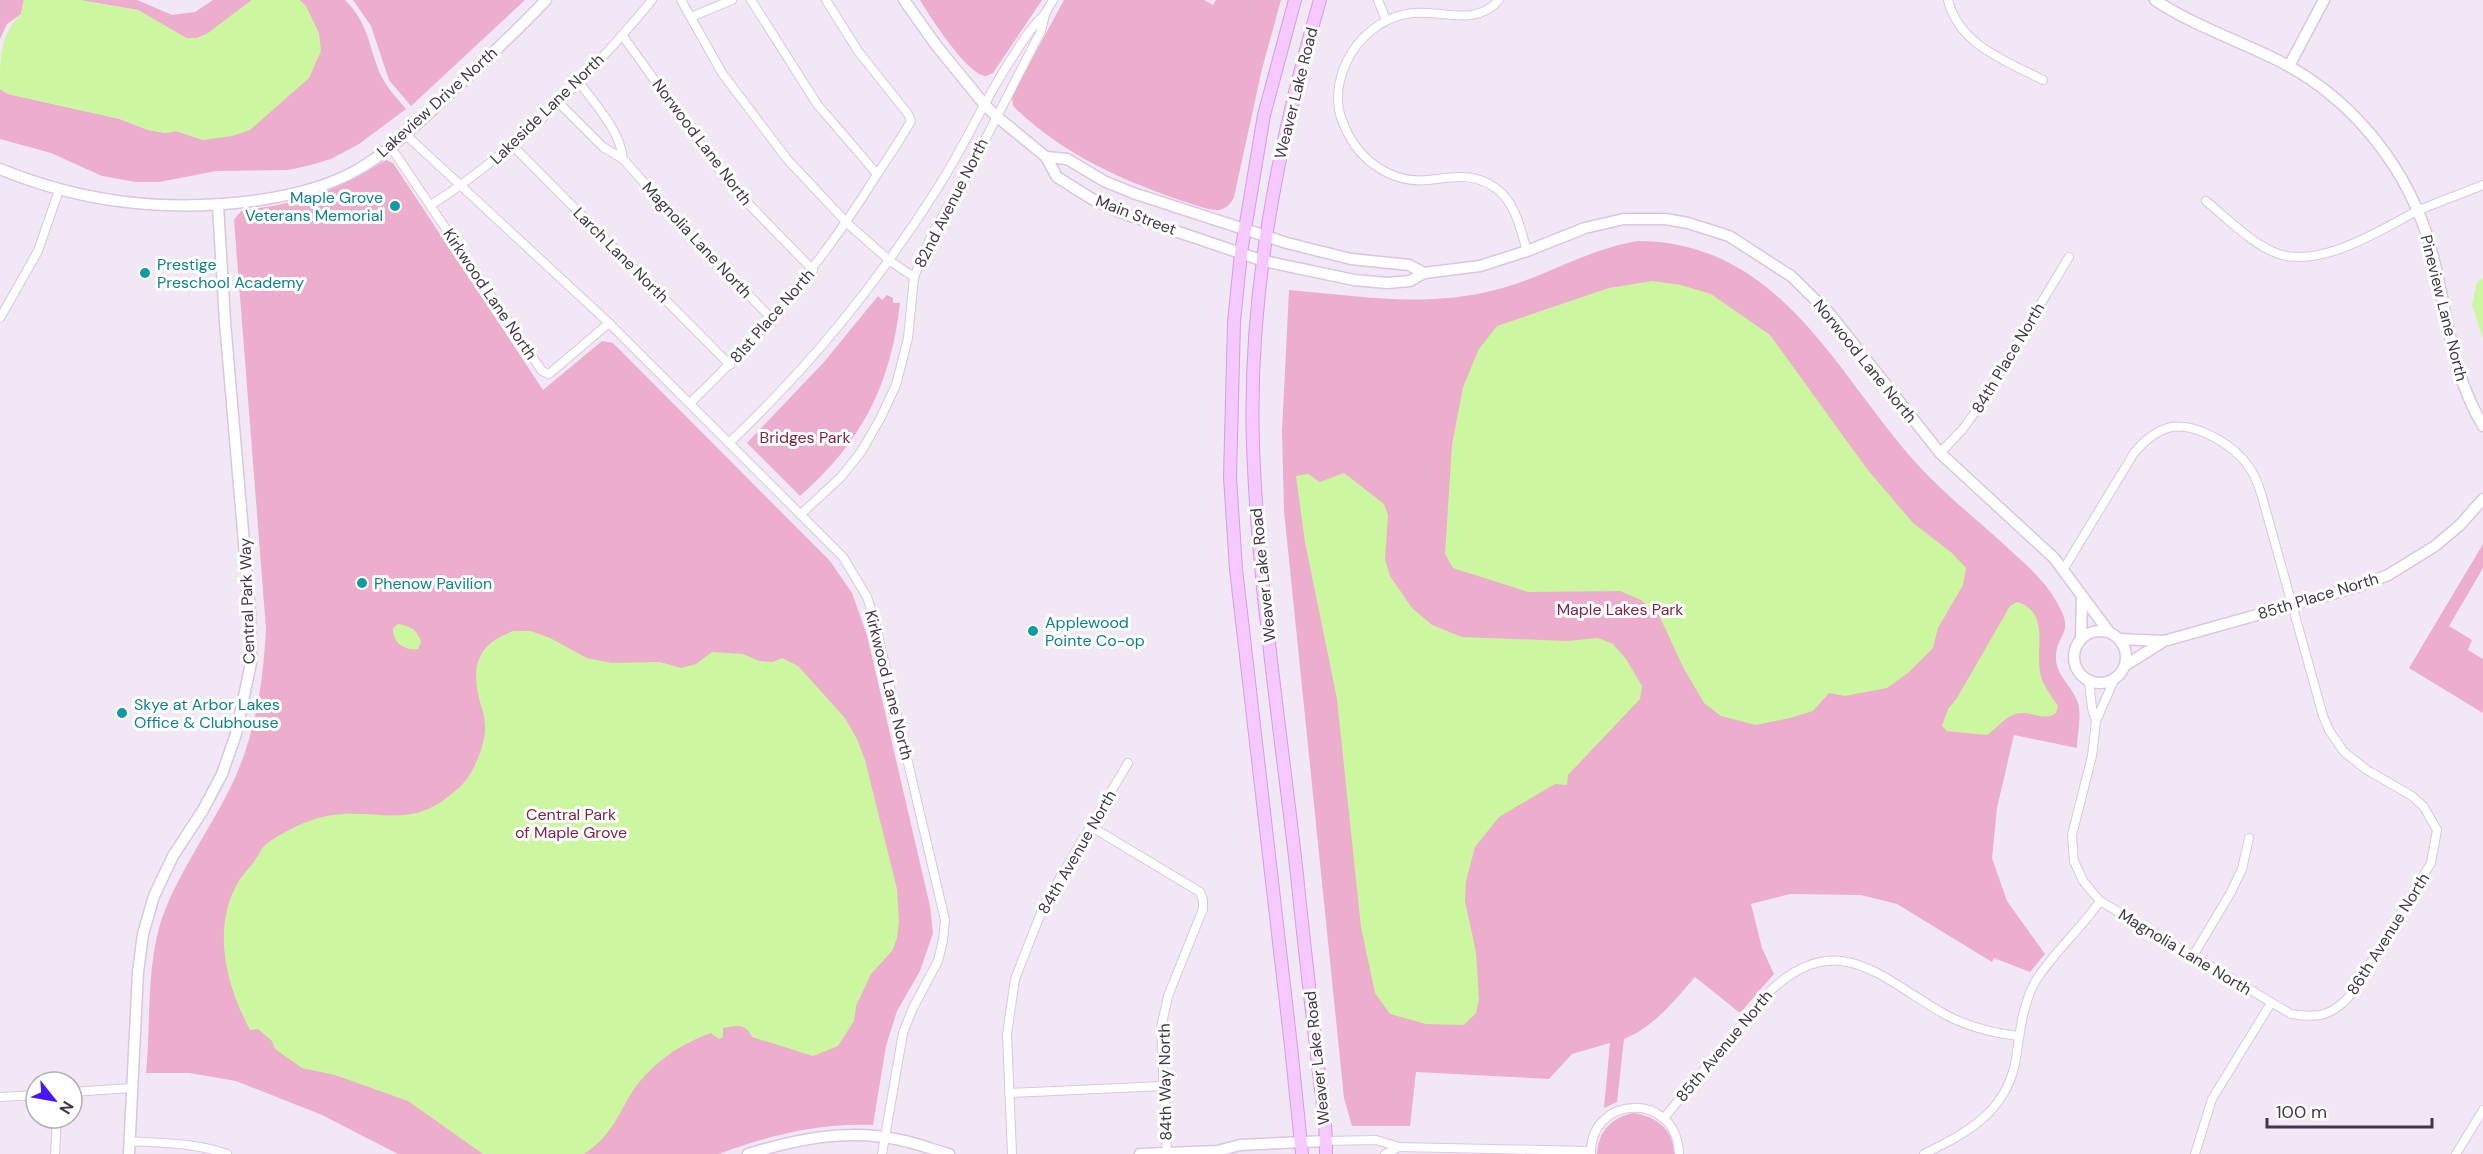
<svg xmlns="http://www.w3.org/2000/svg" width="2483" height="1154" font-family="'DM Sans',sans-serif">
	<rect width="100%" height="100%" fill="#f2e8f5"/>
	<g fill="#ecaecc">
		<path d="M0,0h24l-3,14 -14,10 -7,15z"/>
		<path d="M79,0h58l35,15 23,-3 18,-12h39l-45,34 -10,4h-11l-48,-28z"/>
		<path d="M299,0h46c23,23 23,43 34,71 6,15 17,26 27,38l-47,35 -28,15 -24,7 -19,4 -72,1 -57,11h-23l-34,-6 -51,-23 -51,-14v-50l8,5 112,25 28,11 18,3 10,-2 27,9 103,-134z"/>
		<path d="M353,0h172l-114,106 -22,-26 -18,-54z"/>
		<path d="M920,0h122l-49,73 -7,3c-18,0 -56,-59 -66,-76z"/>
		<path d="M1064,0h140l9,5 3,-5h65l-19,69 -28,128c-6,12 -13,15 -26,12 -71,-22 -141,-50 -195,-103l-1,-10z"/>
		<path d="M386,160l7,3 150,227 59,-49 11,2 217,218 22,32 15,42 63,271 3,27 -13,38 -23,40 -11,35 -13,79c-55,-2 -103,10 -154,29h-321l-76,-39 -86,-34 -47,-8h-43c5,-51 0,-107 16,-155 18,-49 50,-91 72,-138 22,-49 29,-98 32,-151l-32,-409 7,-9c59,-8 94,-19 145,-51z"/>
		<path d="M1638,241c143,1 196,131 279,223 28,31 62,57 93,86 20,18 38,34 50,58 14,27 -5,27 -4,51 1,18 17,28 22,44 4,12 -1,32 -1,45l-63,-13 -17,73 -5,50 15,43 38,53 -15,18 -36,-14 -2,4 -95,-58 -36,-9 -71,-1 -39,10 11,44 12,26 -34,39 -45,-36c-21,24 -41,50 -71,62l-7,63 -13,6 6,-65 -38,11 -23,25 -133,-7 -6,54h-58l-8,-28 -60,-587 -2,-80 7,-141c70,6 136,18 206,0 49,-12 92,-41 143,-49z"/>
		<path d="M887,295l6,3v5h7c-9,81 -38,139 -100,193l-53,-53 77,-81 54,-66 4,4z"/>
		<path d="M2483,544v24l-34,58 23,14 -4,10 15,9v54l-74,-45z"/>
		<path d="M1634,1113c23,4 39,16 40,41h-77c1,-23 15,-37 37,-41z"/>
	</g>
	<g fill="#cdf6a0">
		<path d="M24,0h55l59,10 48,28h11l10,-4 45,-34h47l7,6 13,27 2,18 -12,27 -59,52 -18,6 -29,4 -27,-9 -10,2 -18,-3 -28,-11 -112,-25 -8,-5c0,-32 0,-55 21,-75z"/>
		<path d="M2483,278v60l-11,-33 5,-23z"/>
		<path d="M1652,281l29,4 30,9 59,41 97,134 46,54 39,30 14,15 -3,17 -25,43 -5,20 -25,25 -21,15 -42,8 -16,-3 -16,18 -23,7 -34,7 -35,-9 -17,-13 -21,-36 -24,-52 -18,-15 -21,-9 -92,1 -75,-24 -8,-14 7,-109 11,-58 16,-38 18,-23 112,-38z"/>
		<path d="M1344,473l40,31 4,11 -3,44 5,17 22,32 20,17 30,12 105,4 31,-3 15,6 13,15 16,27 -2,13 -72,76 -1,10 -12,-1 -56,33 -24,30 -9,34 -1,20 11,51 3,48 -3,13 -12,12 -38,-1 -36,-10 -15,-21 -14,-66 -24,-228 -32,-157 -9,-66 12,-2 12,8z"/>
		<path d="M2017,602c37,11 14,54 26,80 4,8 10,17 15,24l-2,7c-11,8 -21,0 -33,0 -16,0 -24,14 -36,22l-40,-4 -5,-5 6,-17 9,-11 53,-92z"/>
		<path d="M398,624c13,2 19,6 23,18l-3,7c-14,2 -25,-6 -25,-21z"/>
		<path d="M513,631h18l19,7 37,20 25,5 48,-1 21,6 15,-4 16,-12 31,2 16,7 14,1 9,-4 16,8 47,52 12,21 8,21 32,129 2,33 -2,16 -5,13 -21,23 -15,32 -2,15 -16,25 -25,10 -61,-19c-7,-15 -16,-11 -29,-9v9l-4,2 -8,-6c-34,12 -63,33 -82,64 -14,25 -21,41 -45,57h-101l-75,-53 -73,-26 -33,-7 -27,-19 -3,-8 -14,-12 -8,1c-23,-43 -38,-98 -14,-144 5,-10 13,-17 19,-26 4,-5 6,-11 10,-15 17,-13 41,-25 62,-29 45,-9 81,14 122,-20 6,-5 13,-10 17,-16 10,-13 20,-38 19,-55 0,-9 -4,-18 -6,-27 -8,-35 0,-54 34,-67z"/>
	</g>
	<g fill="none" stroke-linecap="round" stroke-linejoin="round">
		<g stroke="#d9c6df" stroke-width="10">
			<g id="minor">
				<path d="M681,0l41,73 65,86 60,64 43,38 24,16"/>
				<path d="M751,0l66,104 60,70"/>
				<path d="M1378,0l8,20"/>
				<path d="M1499,0c-24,27 -56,10 -86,13 -30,3 -55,24 -67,50 -8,18 -11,39 -4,57 13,37 46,64 87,60 26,-3 47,-8 69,10 18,14 23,41 29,61"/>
				<path d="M1948,0c11,45 58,61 95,80"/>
				<path d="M1045,14l8,-14"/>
				<path d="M691,17l41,-17"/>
				<path d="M622,35l109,151 82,84"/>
				<path d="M558,102l45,45 20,12c-3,-29 -27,-53 -44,-77"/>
				<path d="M405,134l204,189 234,234 24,40 7,21 71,302 -2,20 -5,21 -25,47 -10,25 -21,121"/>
				<path d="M512,145l218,220"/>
				<path d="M390,146l152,225 7,3 60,-51"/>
				<path d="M623,159l64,72 85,88"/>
				<path d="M2206,201c21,17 48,45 73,53 42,14 100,-23 136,-42 22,-10 46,-18 68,-27"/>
				<path d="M431,205c85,-54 157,-127 221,-205"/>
				<path d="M0,318l38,-67 21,-61"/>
				<path d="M690,403c72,-68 134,-143 186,-227 12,-18 24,-36 35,-55l-3,-7 -50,-63 -32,-51"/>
				<path d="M729,443c83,-79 147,-158 208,-254 28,-43 47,-89 75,-131 10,-16 19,-31 33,-44l-4,17 -72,140 -36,61 -19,45 -6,61 -12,47 -16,34 -19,33 -20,25 -40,37"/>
				<path d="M1940,453l22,-23 14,-19 93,-154"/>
				<path d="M2063,570l71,-117c10,-12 22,-23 38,-26 26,-4 63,19 77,40 6,8 9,17 12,26l62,223 6,14 15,22 23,18 45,26 12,11 13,23 -6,33 -78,129c-19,23 -33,27 -62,22l-191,-113 -17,-20 -9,-20 -2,-26 20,-79 4,-35"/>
				<path d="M2089,681l3,27 4,13 18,-41"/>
				<path d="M1090,826l110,66 3,8v9l-35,87 -7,32 6,126"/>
				<path d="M2193,956l38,-64 11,-23 7,-31"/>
				<path d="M72,1092l59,-4"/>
				<path d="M1009,1093l154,-7"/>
				<path d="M0,1097l36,-2"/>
				<path d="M1664,1118l103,-124c71,-70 115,-14 181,22 23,12 46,17 70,20"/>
				<path d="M129,1141c32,2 68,2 98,13"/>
				<path d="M1326,1141l50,-1 23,7 192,4"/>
				<path d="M55,1154l2,-36"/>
				<path d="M1012,1154l-5,-120 8,-55 29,-74 84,-142"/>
				<path d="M1385,1154l14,-7"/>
				<path d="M1591,1154c-2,-59 86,-64 88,0"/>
				<path d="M1924,1154c42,-21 80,-40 91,-90 5,-28 6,-55 19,-80 14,-26 48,-56 66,-83"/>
				<path d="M2195,1154l17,-55 59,-96"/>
				<path d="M2456,1154l27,-44"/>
			</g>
		</g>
		<g stroke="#d9c6df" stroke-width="13">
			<g id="tertiary">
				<path d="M904,0l32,45 48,59 12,12 50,41 11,20 35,22 30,14 142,48 90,19 33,3 23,-2 14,-8 56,-7 47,-15 58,-23 39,-9h41l23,4 41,13 62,40 39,38 110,139 114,105 55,74"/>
				<path d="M2155,0c36,24 79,39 118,58 73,35 128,100 154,177 21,66 19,128 56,191"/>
				<path d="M2289,66l35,-66"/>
				<path d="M1046,157l21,2 37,22 29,12 154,50 64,16 58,6 15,8"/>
				<path d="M0,169c83,34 165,43 253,32 36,-5 73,-13 104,-31 34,-19 63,-49 91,-75 33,-31 67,-62 98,-95"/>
				<circle cx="2100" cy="657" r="26"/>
				<path d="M2081,639l1,-41"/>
				<path d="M2119,639l45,2"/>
				<path d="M2126,665l38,-24 193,-54 31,-12 47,-29 25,-21 23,-26"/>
				<path d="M129,1154l9,-182 5,-38 11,-38 19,-40 30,-46 19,-36 14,-40 15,-71 -1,-50 -25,-291 -7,-117"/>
				<path d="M748,1154c49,-15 101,-26 152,-14 17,3 33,10 49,14"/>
				<path d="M1140,1154l77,-3 23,-6 86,-4"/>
			</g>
		</g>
		<g stroke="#d69ce5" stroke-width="14">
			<g id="secondary">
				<path d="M1295,0l-31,115 -23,138 -7,69 -4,155 6,92 55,477 11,108"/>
				<path d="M1320,0c-42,143 -72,294 -67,444 5,144 28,287 44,431 6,60 13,120 20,180 3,33 10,66 9,99"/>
			</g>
		</g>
		<use href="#minor" stroke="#fff" stroke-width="8"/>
		<use href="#tertiary" stroke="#fff" stroke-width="10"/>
		<use href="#secondary" stroke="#f5c8ff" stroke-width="12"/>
	</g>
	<g fill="#0f9aa8" stroke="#fff" stroke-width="2">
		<circle cx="395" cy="206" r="6"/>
		<circle cx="145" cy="273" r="6"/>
		<circle cx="362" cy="583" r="6"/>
		<circle cx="1033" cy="631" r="6"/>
		<circle cx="122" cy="713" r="6"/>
	</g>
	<g text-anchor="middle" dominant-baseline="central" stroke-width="6" stroke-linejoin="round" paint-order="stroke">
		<g font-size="16" fill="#433649" stroke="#fff">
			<text transform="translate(1296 93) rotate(-76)">Weaver Lake Road</text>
			<text transform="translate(437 102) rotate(-42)">Lakeview Drive North</text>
			<text transform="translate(547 109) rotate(-44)">Lakeside Lane North</text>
			<text transform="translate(702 142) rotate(53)">Norwood Lane North</text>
			<text transform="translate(951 203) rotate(-63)">82nd Avenue North</text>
			<text transform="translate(1136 215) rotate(21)">Main Street</text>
			<text transform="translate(697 240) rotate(47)">Magnolia Lane North</text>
			<text transform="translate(621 255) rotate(45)">Larch Lane North</text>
			<text transform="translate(490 294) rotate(56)">Kirkwood Lane North</text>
			<text transform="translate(2444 308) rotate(76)">Pineview Lane North</text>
			<text transform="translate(772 316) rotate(-49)">81st Place North</text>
			<text transform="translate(2008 358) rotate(-59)">84th Place North</text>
			<text transform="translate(1865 361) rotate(51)">Norwood Lane North</text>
			<text transform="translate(1263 575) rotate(-96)">Weaver Lake Road</text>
			<text transform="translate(2318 596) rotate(-17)">85th Place North</text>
			<text transform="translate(247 601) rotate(-92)">Central Park Way</text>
			<text transform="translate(889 685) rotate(76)">Kirkwood Lane North</text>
			<text transform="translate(1077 852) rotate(-60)">84th Avenue North</text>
			<text transform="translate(2388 934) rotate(-58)">86th Avenue North</text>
			<text transform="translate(2185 952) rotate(31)">Magnolia Lane North</text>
			<text transform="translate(1724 1046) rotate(-50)">85th Avenue North</text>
			<text transform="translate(1317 1058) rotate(-96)">Weaver Lake Road</text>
			<text transform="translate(1165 1082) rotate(-91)">84th Way North</text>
		</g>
		<g font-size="16" fill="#0d838f" stroke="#fff" text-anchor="start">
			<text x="383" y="197" text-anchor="end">Maple Grove<tspan x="383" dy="18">Veterans Memorial</tspan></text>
			<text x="157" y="264">Prestige<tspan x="157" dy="18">Preschool Academy</tspan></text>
			<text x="374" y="583">Phenow Pavilion</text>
			<text x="1045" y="622">Applewood<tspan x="1045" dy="18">Pointe Co-op</tspan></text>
			<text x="134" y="704">Skye at Arbor Lakes<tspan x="134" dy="18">Office &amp; Clubhouse</tspan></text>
		</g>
		<g font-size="16" fill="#802441" stroke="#fff">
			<text x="805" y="437">Bridges Park</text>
			<text x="1620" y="609">Maple Lakes Park</text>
			<text x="571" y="814">Central Park<tspan x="571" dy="18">of Maple Grove</tspan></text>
		</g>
	</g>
	<g transform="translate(54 1100) rotate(121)"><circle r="28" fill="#ffffff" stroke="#b4afb6" stroke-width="1.5"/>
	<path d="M0-4.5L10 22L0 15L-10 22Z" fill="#4715ff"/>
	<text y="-9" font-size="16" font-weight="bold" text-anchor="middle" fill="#433649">N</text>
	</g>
	<path d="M2267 1118v9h165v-9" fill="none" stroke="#433649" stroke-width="3"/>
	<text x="2276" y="1118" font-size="18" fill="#433649" stroke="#ffffff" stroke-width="4.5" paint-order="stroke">100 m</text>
</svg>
